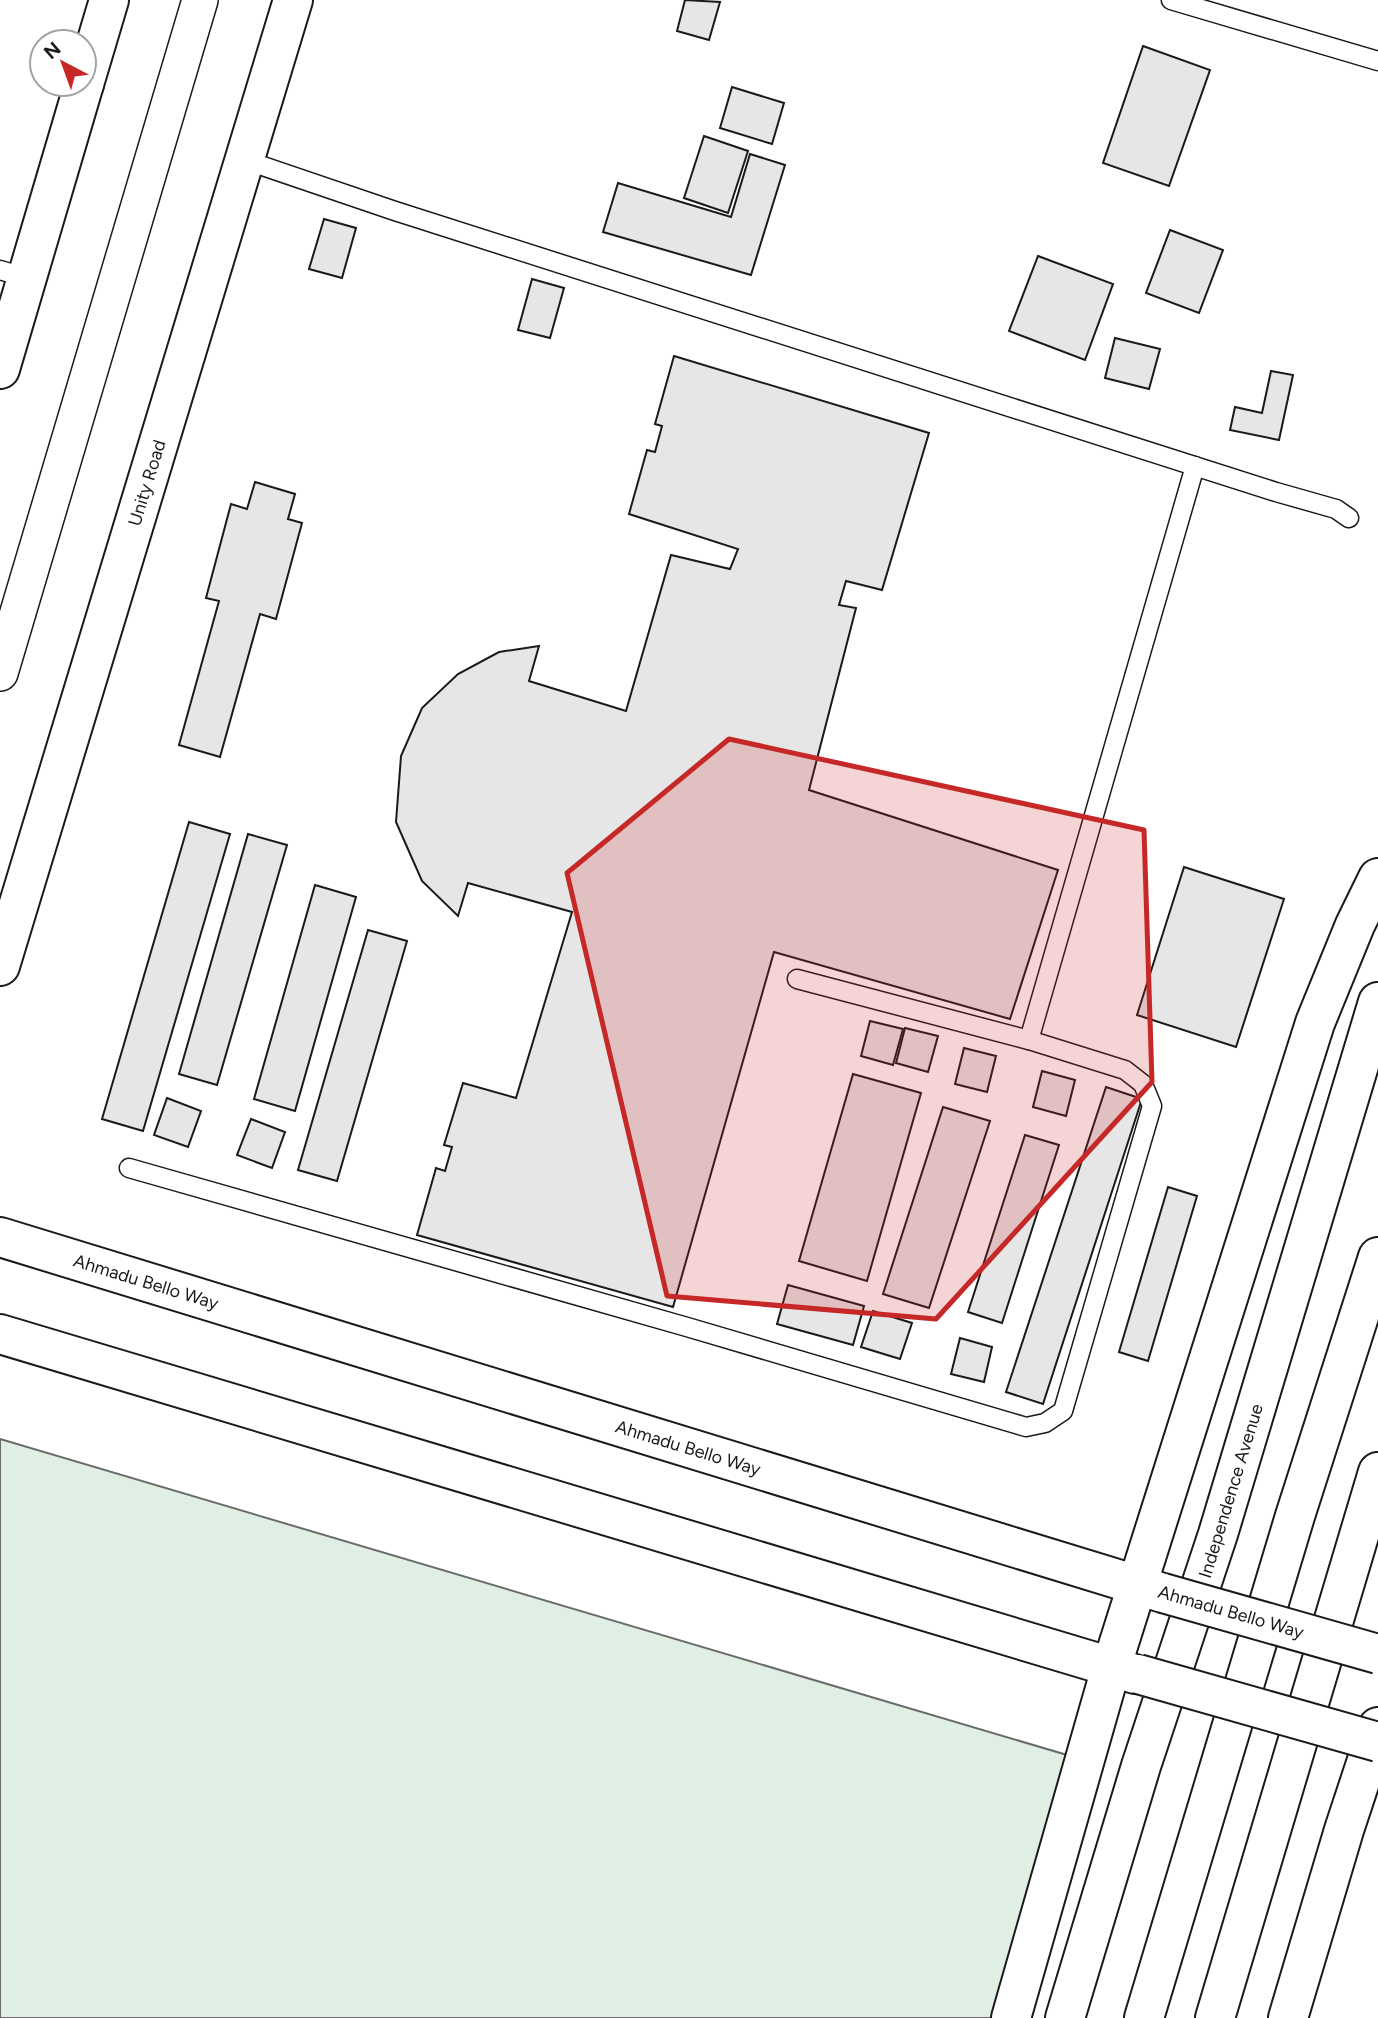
<svg xmlns="http://www.w3.org/2000/svg" width="1378" height="2018" font-family="Figtree,sans-serif">
	<rect width="100%" height="100%" fill="#fff"/>
	<path fill="#e0efe3" stroke="#6a6a6a" stroke-width="2" d="M0,1439l1084,321 -81,258h-1003z"/>
	<g fill="#e6e6e6" stroke="#1a1a1a" stroke-width="2">
		<path d="M685,0l35,2 -11,38 -32,-9z"/>
		<path d="M1143,46l67,24 -41,116 -66,-23z"/>
		<path d="M732,87l52,16 -12,41 -52,-16z"/>
		<path d="M704,136l44,15 -20,62 -44,-15z"/>
		<path d="M750,154l35,11 -34,110 -148,-43 15,-49 113,34z"/>
		<path d="M324,219l32,9 -14,50 -33,-9z"/>
		<path d="M1170,230l53,20 -24,63 -53,-20z"/>
		<path d="M1038,256l75,28 -28,76 -76,-29z"/>
		<path d="M532,279l32,9 -14,50 -32,-8z"/>
		<path d="M1115,338l45,11 -11,40 -44,-11z"/>
		<path d="M674,356l255,77 -47,157 -36,-9 -7,24 17,3 -47,182 249,80 -48,149 -236,-67 -101,355 -256,-72 19,-67 9,3 7,-24 -8,-2 19,-62 53,15 56,-186 -104,-29 -10,33 -36,-35 -26,-59 5,-66 21,-48 36,-34 41,-22 40,-6 -10,35 97,30 45,-156 59,14 8,-20 -109,-35 18,-64 8,2 7,-26 -7,-2z"/>
		<path d="M1271,371l22,4 -14,65 -49,-10 5,-23 27,6z"/>
		<path d="M255,482l40,12 -7,25 14,4 -26,96 -16,-5 -40,143 -41,-12 40,-144 -13,-3 25,-94 16,5z"/>
		<path d="M189,822l41,12 -87,297 -41,-12z"/>
		<path d="M248,834l39,11 -70,240 -38,-11z"/>
		<path d="M1184,867l100,32 -48,148 -99,-32z"/>
		<path d="M315,885l41,12 -61,214 -41,-12z"/>
		<path d="M368,930l39,11 -70,240 -39,-11z"/>
		<path d="M870,1021l33,8 -10,36 -32,-9z"/>
		<path d="M905,1028l33,8 -10,36 -32,-9z"/>
		<path d="M964,1048l32,8 -9,36 -32,-8z"/>
		<path d="M1042,1071l33,9 -9,36 -33,-9z"/>
		<path d="M853,1074l68,19 -54,188 -68,-20z"/>
		<path d="M1106,1087l36,12 -99,305 -37,-12z"/>
		<path d="M167,1098l34,13 -13,36 -34,-12z"/>
		<path d="M943,1107l47,14 -61,187 -46,-14z"/>
		<path d="M251,1119l34,13 -13,36 -35,-13z"/>
		<path d="M1025,1135l34,10 -57,178 -34,-11z"/>
		<path d="M1168,1187l29,9 -49,165 -29,-9z"/>
		<path d="M788,1285l76,21 -11,39 -76,-21z"/>
		<path d="M873,1311l39,12 -12,36 -39,-12z"/>
		<path d="M960,1338l32,9 -8,35 -33,-8z"/>
	</g>
	<g fill="none" stroke-linecap="round" stroke-linejoin="round">
		<g stroke="#1a1a1a" stroke-width="21">
			<g id="service">
				<path d="M1171,0l207,61"/>
				<path d="M245,160l150,51 881,281 60,17 13,9"/>
				<path d="M0,270l27,8"/>
				<path d="M797,979l232,61 166,-574"/>
				<path d="M129,1168l558,159 339,100 19,-4 18,-12 89,-305 -9,-22 -18,-14 -96,-30"/>
			</g>
		</g>
		<g stroke="#1a1a1a" stroke-width="38">
			<path id="minor" d="M0,673l200,-673"/>
		</g>
		<g stroke="#1a1a1a" stroke-width="42">
			<g id="tertiary">
				<path d="M84,84l25,-84"/>
				<path d="M0,369l84,-285"/>
				<path d="M0,966l293,-966"/>
			</g>
		</g>
		<g stroke="#1a1a1a" stroke-width="42">
			<g id="secondary">
				<path d="M1144,2018l151,-502 83,-259"/>
				<path d="M1215,2018l163,-546"/>
			</g>
		</g>
		<g stroke="#1a1a1a" stroke-width="42">
			<g id="primary">
				<path d="M0,1237l1163,356"/>
				<path d="M0,1334l1135,340"/>
				<path d="M1011,2018l100,-350 204,-645 40,-98 23,-47"/>
				<path d="M1065,2018l76,-252 77,-232 160,-532"/>
				<path d="M1288,2018l56,-188 34,-103"/>
			</g>
		</g>
		<use href="#service" stroke="#fff" stroke-width="18"/>
		<use href="#minor" stroke="#fff" stroke-width="35"/>
		<use href="#tertiary" stroke="#fff" stroke-width="38"/>
		<use href="#secondary" stroke="#fff" stroke-width="38"/>
		<use href="#primary" stroke="#fff" stroke-width="38"/>
		<g stroke="#1a1a1a" stroke-width="42" stroke-linecap="butt">
			<g id="primary-bridge">
				<path d="M1163,1593l215,61"/>
				<path d="M1138,1674l240,68"/>
			</g>
		</g>
		<use href="#primary-bridge" stroke="#fff" stroke-width="38"/>
	</g>
	<path fill="#c62828" fill-opacity="0.2" stroke="#c62828" stroke-width="5" stroke-linejoin="round" d="M729,739l415,91 8,252 -216,237 -269,-23 -100,-423z"/>
	<g text-anchor="middle" dominant-baseline="central" stroke-width="5" stroke-linejoin="round" paint-order="stroke">
		<g font-size="18" fill="#1a1a1a" stroke="#fff">
			<text transform="translate(147 483) rotate(-73)">Unity Road</text>
			<text transform="translate(146 1282) rotate(17)">Ahmadu Bello Way</text>
			<text transform="translate(688 1448) rotate(17)">Ahmadu Bello Way</text>
			<text transform="translate(1231 1491) rotate(-73)">Independence Avenue</text>
			<text transform="translate(1231 1612) rotate(16)">Ahmadu Bello Way</text>
		</g>
	</g>
	<g transform="translate(63 63) rotate(319)"><circle r="33" fill="#ffffff" stroke="#a3a3a3" stroke-width="2"/>
	<path d="M0-5L12 26L0 18L-12 26Z" fill="#c62828"/>
	<text y="-10" font-size="19" font-weight="bold" text-anchor="middle" fill="#1a1a1a">N</text>
	</g>
</svg>
